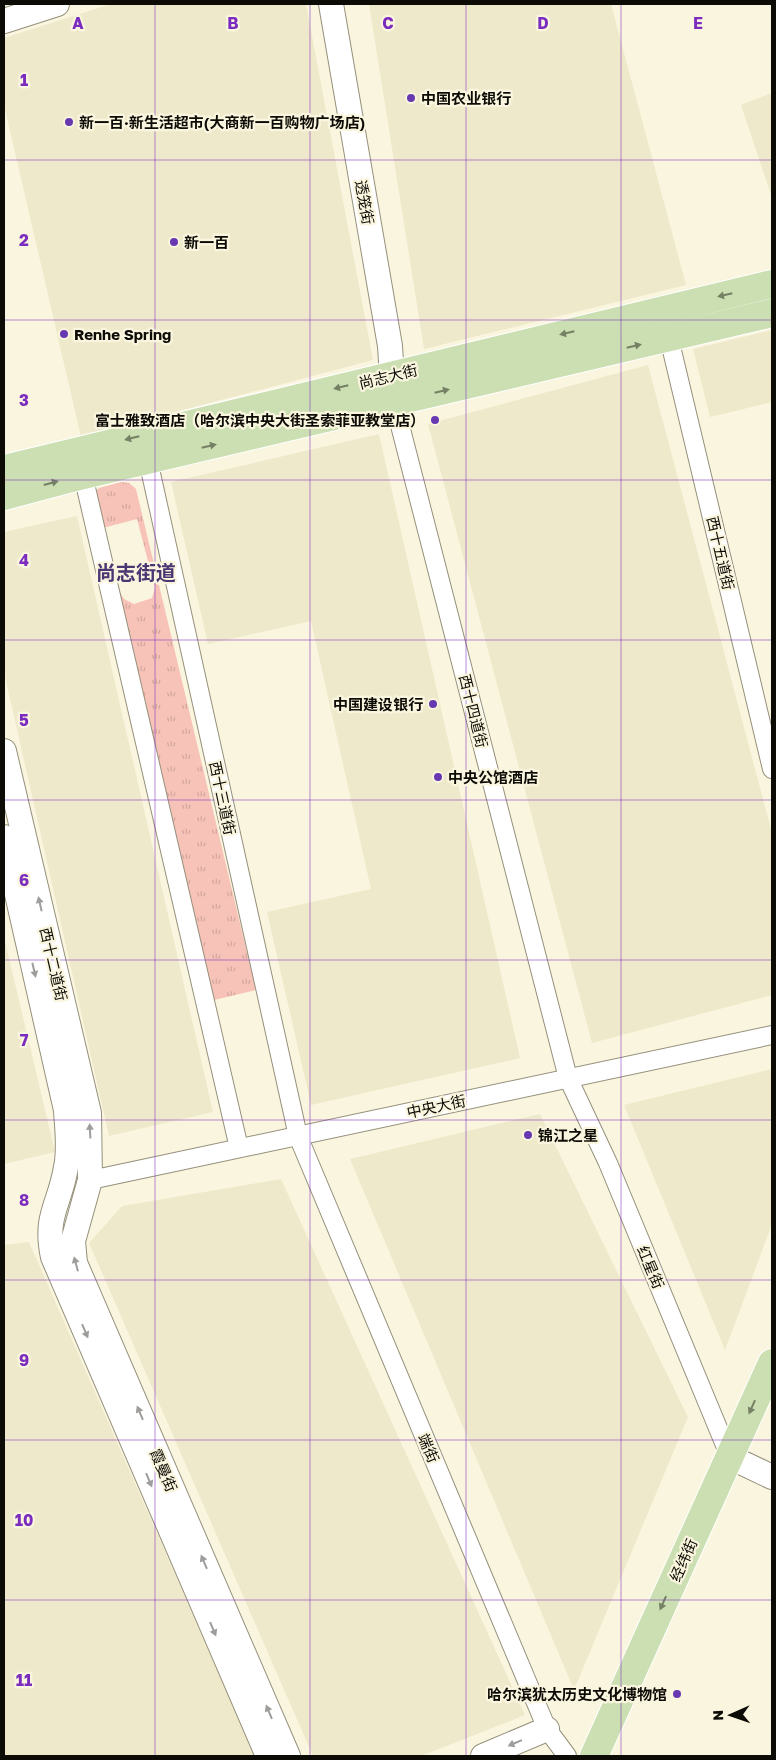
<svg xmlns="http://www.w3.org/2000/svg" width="776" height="1760" font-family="'Golos Text','Noto Sans SC',sans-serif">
	<defs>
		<pattern id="grass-tufts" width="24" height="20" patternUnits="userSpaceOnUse" patternTransform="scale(1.25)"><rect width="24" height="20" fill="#f7c3b8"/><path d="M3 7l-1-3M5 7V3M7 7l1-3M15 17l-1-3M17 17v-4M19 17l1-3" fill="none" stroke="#d3a69d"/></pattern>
	</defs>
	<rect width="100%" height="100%" fill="#faf5de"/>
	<g fill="#efe9cb">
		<path d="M111,4h195l67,356 -292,77 -77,-332v-67z"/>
		<path d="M369,4h242l75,281 -262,64z"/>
		<path d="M772,93v105l-31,-93z"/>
		<path d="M772,330v72l-62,15 -17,-68z"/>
		<path d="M648,365l124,468v162l-180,48 -164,-619z"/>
		<path d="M379,434l141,624 -209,47 -44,-193 104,-23 -60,-268 -103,23 -37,-162z"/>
		<path d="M77,516l136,596 -104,24 -105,-464v-140z"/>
		<path d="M4,937l51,215 -51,12z"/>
		<path d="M772,1069v155l-47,126 -101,-245z"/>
		<path d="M540,1114l148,303 -114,273 -224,-531z"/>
		<path d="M281,1179l244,536 -104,41h-108l-224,-513 33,-37z"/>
		<path d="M29,1242l226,514h-251v-511z"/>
	</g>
	<path fill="url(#grass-tufts)" d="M121,482l8,1 7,6 120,501 -46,11 -91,-410 5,8 10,5 18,-6 3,-10 -18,-69 -38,10 -7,-34 7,-7z"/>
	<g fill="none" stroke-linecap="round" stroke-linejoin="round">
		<g stroke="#95907c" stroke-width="20">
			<g id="street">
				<path d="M669,338l103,431"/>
				<path d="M394,402l174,676 40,85 122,294"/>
				<path d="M148,460l150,676 249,593 20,27"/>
				<path d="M83,475l156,673"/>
				<path d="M100,1178l672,-143"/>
			</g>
		</g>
		<g stroke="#95907c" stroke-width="26">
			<g id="secondary">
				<path d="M331,4l59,342 3,47"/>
				<path d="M4,21l53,-17"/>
				<path d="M4,751l85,362 1,67 -17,61 2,22 213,493"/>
				<path d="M4,837l62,273c1,18 4,39 0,57 -6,38 -22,48 -13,90l215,499"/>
				<path d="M730,1457l42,20"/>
				<path d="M483,1756l64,-27"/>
			</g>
		</g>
		<g stroke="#fff" stroke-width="30">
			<g id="primary">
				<path d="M4,469l768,-185"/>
				<path d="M4,496l79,-21 689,-162"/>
				<path d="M594,1756l178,-393"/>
			</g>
		</g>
		<use href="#street" stroke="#fff" stroke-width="18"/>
		<use href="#secondary" stroke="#fff" stroke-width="24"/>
		<use href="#primary" stroke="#cbdfb2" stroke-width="28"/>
	</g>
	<defs><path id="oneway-solid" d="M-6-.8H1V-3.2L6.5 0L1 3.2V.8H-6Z" transform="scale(1.25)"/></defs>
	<g fill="#768064">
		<use href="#oneway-solid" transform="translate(725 295) rotate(167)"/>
		<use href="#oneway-solid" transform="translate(567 333) rotate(167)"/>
		<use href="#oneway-solid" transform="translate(634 346) rotate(-13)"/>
		<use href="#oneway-solid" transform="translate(341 387) rotate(166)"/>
		<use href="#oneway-solid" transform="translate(442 391) rotate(-13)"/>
		<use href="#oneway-solid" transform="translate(132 438) rotate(166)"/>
		<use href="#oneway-solid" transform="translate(209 446) rotate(-13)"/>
		<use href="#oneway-solid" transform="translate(51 483) rotate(-15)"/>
		<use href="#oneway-solid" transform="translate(752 1407) rotate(114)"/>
		<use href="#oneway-solid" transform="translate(663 1603) rotate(114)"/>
	</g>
	<g fill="#9e9d9b">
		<use href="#oneway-solid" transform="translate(40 904) rotate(-103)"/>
		<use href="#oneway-solid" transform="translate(34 970) rotate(77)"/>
		<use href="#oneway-solid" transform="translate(90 1131) rotate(-93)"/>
		<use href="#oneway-solid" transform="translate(76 1264) rotate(-105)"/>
		<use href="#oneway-solid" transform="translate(85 1331) rotate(67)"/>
		<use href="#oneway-solid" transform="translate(140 1413) rotate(-113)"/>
		<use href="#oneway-solid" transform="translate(149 1480) rotate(67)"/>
		<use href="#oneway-solid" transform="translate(204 1562) rotate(-113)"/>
		<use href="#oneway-solid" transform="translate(213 1629) rotate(67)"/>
		<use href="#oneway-solid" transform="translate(269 1712) rotate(-113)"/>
		<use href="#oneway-solid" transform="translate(515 1743) rotate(157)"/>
	</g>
	<path fill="none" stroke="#7b2cbf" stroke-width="1" stroke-opacity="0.55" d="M155,4v1752M310,4v1752M466,4v1752M621,4v1752M4,160h768M4,320h768M4,480h768M4,640h768M4,800h768M4,960h768M4,1120h768M4,1280h768M4,1440h768M4,1600h768"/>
	<g fill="#6738b0" stroke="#faf5de" stroke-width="2">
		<circle cx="411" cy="98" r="5"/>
		<circle cx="69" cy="122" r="5"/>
		<circle cx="174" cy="242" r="5"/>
		<circle cx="64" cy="334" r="5"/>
		<circle cx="435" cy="420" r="5"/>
		<circle cx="433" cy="704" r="5"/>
		<circle cx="438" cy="777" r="5"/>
		<circle cx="528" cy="1135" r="5"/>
		<circle cx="677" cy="1694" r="5"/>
	</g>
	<g text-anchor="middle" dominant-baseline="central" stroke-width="4.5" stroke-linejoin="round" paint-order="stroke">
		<g font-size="15" font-weight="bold" fill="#0d0b05" stroke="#faf5de" text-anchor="start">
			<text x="421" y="98">中国农业银行</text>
			<text x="79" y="122">新一百·新生活超市(大商新一百购物广场店)</text>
			<text x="184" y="242">新一百</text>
			<text x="74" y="334">Renhe Spring</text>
			<text x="425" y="420" text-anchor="end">富士雅致酒店（哈尔滨中央大街圣索菲亚教堂店）</text>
			<text x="423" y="704" text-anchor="end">中国建设银行</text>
			<text x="448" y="777">中央公馆酒店</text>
			<text x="538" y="1135">锦江之星</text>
			<text x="667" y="1694" text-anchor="end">哈尔滨犹太历史文化博物馆</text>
		</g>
		<g font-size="15" fill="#0d0b05" stroke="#faf5de">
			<text transform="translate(365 202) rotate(80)">透笼街</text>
			<text transform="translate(388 376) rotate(-14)">尚志大街</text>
			<text transform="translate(721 553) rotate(77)">西十五道街</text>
			<text transform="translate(474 711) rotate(76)">西十四道街</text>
			<text transform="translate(223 798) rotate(78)">西十三道街</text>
			<text transform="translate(54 964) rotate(77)">西十二道街</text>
			<text transform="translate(436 1106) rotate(-12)">中央大街</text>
			<text transform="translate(651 1267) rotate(67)">红星街</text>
			<text transform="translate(429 1448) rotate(67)">端街</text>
			<text transform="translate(164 1470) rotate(67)">霞曼街</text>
			<text transform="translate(683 1560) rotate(-66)">经纬街</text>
		</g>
		<g font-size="20" font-weight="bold" fill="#493672" stroke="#faf5de">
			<text x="136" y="572">尚志街道</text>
		</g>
	</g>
	<g font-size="16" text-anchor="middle" font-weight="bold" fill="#7b2cbf" stroke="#faf5de" stroke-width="4.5" stroke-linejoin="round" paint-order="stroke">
		<text x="78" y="29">A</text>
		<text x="233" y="29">B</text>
		<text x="388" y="29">C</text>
		<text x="543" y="29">D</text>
		<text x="698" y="29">E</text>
		<text x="24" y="86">1</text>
		<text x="24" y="246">2</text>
		<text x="24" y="406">3</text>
		<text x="24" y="566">4</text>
		<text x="24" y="726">5</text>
		<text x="24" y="886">6</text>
		<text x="24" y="1046">7</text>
		<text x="24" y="1206">8</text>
		<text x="24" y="1366">9</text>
		<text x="24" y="1526">10</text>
		<text x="24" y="1686">11</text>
	</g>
	<rect width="776" height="1760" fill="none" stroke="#0d0b05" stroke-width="10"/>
	<g transform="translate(731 1715) rotate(268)" stroke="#faf5de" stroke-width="4" paint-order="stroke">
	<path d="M0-4L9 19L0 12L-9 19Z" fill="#0d0b05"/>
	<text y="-8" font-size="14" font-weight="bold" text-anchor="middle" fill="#0d0b05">N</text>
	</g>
</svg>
